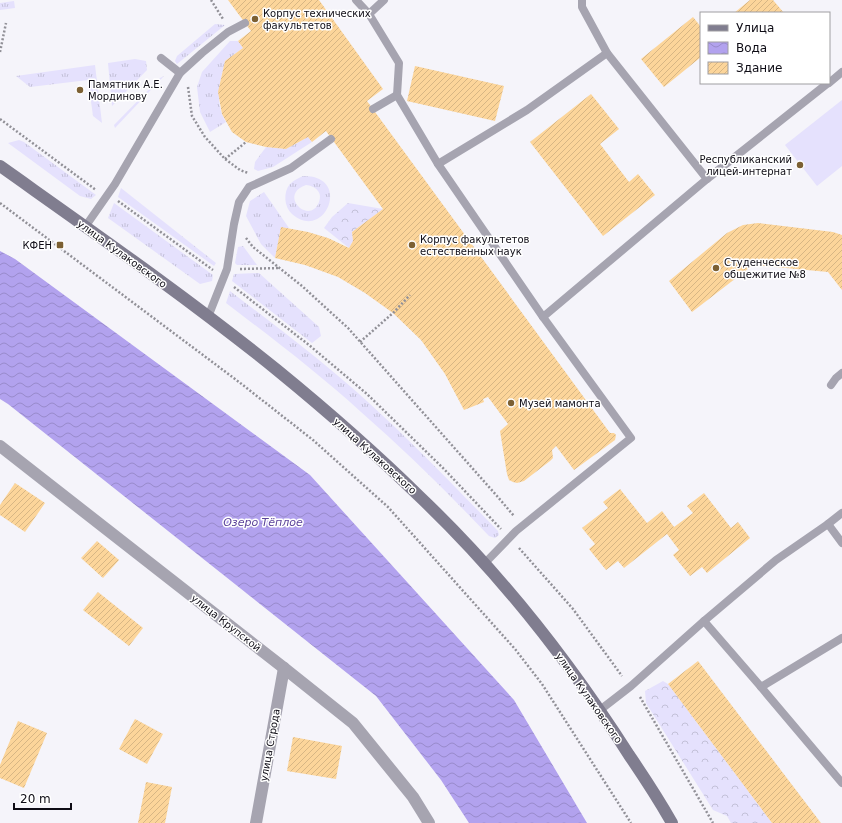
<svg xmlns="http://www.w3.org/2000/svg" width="842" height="823" font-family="'DejaVu Sans',sans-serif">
	<defs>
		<pattern id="grass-tufts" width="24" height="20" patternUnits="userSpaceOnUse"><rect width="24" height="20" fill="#e5e1fd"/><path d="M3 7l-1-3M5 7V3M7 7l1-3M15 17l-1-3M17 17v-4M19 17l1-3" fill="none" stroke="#c3c0d8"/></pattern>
		<pattern id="forest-crowns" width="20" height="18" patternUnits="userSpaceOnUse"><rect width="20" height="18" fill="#e5e1fd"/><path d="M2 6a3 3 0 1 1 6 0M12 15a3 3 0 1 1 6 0" fill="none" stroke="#c3c0d8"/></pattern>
		<pattern id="water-waves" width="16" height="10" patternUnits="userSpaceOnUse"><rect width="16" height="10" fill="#b2a2ee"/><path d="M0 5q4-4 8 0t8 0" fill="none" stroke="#988acb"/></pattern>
		<pattern id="building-hatch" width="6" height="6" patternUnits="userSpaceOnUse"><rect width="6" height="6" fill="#fcd59a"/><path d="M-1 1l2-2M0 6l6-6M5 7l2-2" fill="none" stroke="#d7b684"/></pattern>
	</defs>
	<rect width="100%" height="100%" fill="#f5f4fa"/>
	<g fill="url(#grass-tufts)" fill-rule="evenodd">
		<path d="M14,1l1,7 -15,2v-7z"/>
		<path d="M215,24l10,1 -48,39 -2,-3 2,-5z"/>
		<path d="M230,41h8l5,7 -18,13c-5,22 -11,40 1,61l-16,10 -10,-20 -3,-25 5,-15z"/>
		<path d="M135,59l11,2 1,9 -35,36 -4,-43z"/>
		<path d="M95,65l7,58 -9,-7 -5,-36 -58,7 -14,-11z"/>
		<path d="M164,76l-49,52 -1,-3 46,-47z"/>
		<path d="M308,137l4,5 -39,25 -15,4 -4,-2 1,-7 11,-15 20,2z"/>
		<path d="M19,140l5,2 72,53 -5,4 -11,-3 -72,-53z"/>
		<path d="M303,176c50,-1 22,67 -11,38 -8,-7 -9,-22 -2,-30 4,-4 9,-6 13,-8zM306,185c9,1 17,7 13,17 -9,24 -42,-7 -13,-17z"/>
		<path d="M121,188l95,75 -2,3 -96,-69z"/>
		<path d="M264,192l25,36h-8l-6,30 -14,-14 -15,-28 4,-15z"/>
		<path d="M114,203l99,72 -1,6 -12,3 -92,-66z"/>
		<path d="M243,246l14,19h-20l-2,-2 3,-16z"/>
		<path d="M259,273l60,54 2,9 -9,7 -80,-62 2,-7z"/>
		<path d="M230,291c47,36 95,72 139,112 45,41 87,85 129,128l1,4 -4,3 -6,-2c-41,-43 -83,-85 -128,-124 -43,-39 -89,-74 -135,-109z"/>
	</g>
	<g fill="url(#forest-crowns)">
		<path d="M348,203l35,6 -31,23 1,9 -4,7 -25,-20 8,-11z"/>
		<path d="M663,681l5,3 104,139h-41l-4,-7 -14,-6 -67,-107 -1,-12z"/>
	</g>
	<path fill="#e5e1fd" d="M842,100v66l-25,20 -32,-41z"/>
	<path fill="url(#water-waves)" d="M0,251l15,8 295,216 204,225 73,123h-118l-28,-43 -65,-84 -368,-292 -8,-5z"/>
	<g fill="url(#building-hatch)">
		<path d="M228,0h91l64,89 -16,12 243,332h4l2,2 -1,5 -41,30 -18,-24 -4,4 1,8 -3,3 -26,20 -7,2 -4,-1 -4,-2 -2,-6 -7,-43 8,-7 -20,-27 -5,2 1,3 -20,8 -19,-36 -24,-34 -28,-27 -28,-20 -27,-16 -33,-12 -30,-7 6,-31 27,5 20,6 21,10 4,-7 -1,-9 31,-23 -57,-78 -14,11 -4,-5 -22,12 -20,-2 -20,-5 -14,-10 -10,-18 -4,-22 7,-31 18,-13 -5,-7 13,-10z"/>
		<path d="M750,0h23l11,13h-50z"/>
		<path d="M693,17l8,10v30l-37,30 -23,-28z"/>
		<path d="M415,66l89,20 -9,35 -88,-20z"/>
		<path d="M591,94l28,35 -19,15 29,38 9,-8 17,21 -52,41 -73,-94z"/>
		<path d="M758,223l75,9 9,3v55l-14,-18 -75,-7 -61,47 -23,-31 58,-48 16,-8z"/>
		<path d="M15,483l30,20 -20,29 -25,-17v-10z"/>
		<path d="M620,489l27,34 15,-12 12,16 19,-14 -6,-7 17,-13 27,35 7,-6 12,16 -43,35 -5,-6 -12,9 -17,-21 6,-5 -12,-16 -43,34 -6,-7 -12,9 -17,-21 6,-5 -13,-16 26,-20 -5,-6z"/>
		<path d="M97,541l22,19 -16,18 -22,-20z"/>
		<path d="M98,592l45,36 -14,18 -46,-36z"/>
		<path d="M698,661l123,162h-49l-104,-139z"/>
		<path d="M135,719l28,15 -16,30 -28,-15z"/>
		<path d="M18,721l29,12 -23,55 -24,-10v-13z"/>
		<path d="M293,737l49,9 -6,33 -49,-8z"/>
		<path d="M146,782l26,5 -7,36h-27z"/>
	</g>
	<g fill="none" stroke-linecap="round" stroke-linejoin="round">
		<g stroke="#919097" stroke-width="2.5" stroke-dasharray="2 2" stroke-linecap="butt">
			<path d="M211,0l12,19"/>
			<path d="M0,52l6,-29"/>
			<path d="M188,87l4,29 13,21 20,22 15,11 8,3"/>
			<path d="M0,119l96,71"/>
			<path d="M225,159l21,-17"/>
			<path d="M118,201l95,69"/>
			<path d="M0,203l239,179 74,58 75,67 127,142 27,35 89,139"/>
			<path d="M246,238l7,9 49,39 46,42 149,168 17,20"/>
			<path d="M240,269l39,-1"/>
			<path d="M234,287l75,58 58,49 76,74 58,61"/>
			<path d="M360,342l33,-29 17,-18"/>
			<path d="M519,548l54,61 49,67"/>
			<path d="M640,697l73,126"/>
		</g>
		<g stroke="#a6a4b0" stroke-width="8">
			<path d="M356,0l13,14 30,49 -2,32 41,69 105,153 164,-138 121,-96"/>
			<path d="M582,0v7l25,46 100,126"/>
			<path d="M369,14l15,-14"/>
			<path d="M161,58l19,15"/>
			<path d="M829,83l13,-11"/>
			<path d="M373,109l24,-14"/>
			<path d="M438,164l89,-54 80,-57"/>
			<path d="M85,227l30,-43 65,-111 22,-20 26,-21 17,-9"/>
			<path d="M208,317l19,-48 7,-45 5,-22 10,-15 42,-19 40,-29"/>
			<path d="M831,385l5,-7 6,-5"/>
			<path d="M828,524l14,-11"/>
			<path d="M485,563l31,-32 115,-93 -88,-121"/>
			<path d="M704,621l72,-61 52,-36 14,19"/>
			<path d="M761,687l81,96"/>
			<path d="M600,710l31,-24 73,-65 57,66 81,-49"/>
		</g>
		<g stroke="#a6a4b0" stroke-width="12">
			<path d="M0,446l284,222 69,55 60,74 16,26"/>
			<path d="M256,823l28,-155"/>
		</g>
		<path stroke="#807d8f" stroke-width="12" d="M0,166c93,66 188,132 277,204 49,40 97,82 142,126 81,77 150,165 210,259 15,22 30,45 43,68"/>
	</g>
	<g fill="#7c6033" stroke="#fff" stroke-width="1.5">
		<circle cx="255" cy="19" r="4"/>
		<circle cx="80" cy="90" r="4"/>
		<circle cx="800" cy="165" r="4"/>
		<rect x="56" y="241" width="8" height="8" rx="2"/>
		<circle cx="412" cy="245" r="4"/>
		<circle cx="716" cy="268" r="4"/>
		<circle cx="511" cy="403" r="4"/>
	</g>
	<g text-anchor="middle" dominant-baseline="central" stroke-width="3" stroke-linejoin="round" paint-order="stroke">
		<g font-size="10" fill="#0e0c15" stroke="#fff" text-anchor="start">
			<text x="263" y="13">Корпус технических<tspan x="263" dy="12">факультетов</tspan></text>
			<text x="88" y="84">Памятник А.Е.<tspan x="88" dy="12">Мординову</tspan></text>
			<text x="792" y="159" text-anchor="end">Республиканский<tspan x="792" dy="12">лицей-интернат</tspan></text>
			<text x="420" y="239">Корпус факультетов<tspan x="420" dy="12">естественных наук</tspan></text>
			<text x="52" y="245" text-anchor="end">КФЕН</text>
			<text x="724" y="262">Студенческое<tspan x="724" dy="12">общежитие №8</tspan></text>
			<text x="519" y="403">Музей мамонта</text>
		</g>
		<g font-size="10" fill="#0e0c15" stroke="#fff">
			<text transform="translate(122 254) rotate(36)">улица Кулаковского</text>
			<text transform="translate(375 456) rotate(42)">улица Кулаковского</text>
			<text transform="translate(226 623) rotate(38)">улица Крупской</text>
			<text transform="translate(589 698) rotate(55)">улица Кулаковского</text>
			<text transform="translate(270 745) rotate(-80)">улица Строда</text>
		</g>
		<g font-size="11" font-style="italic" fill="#5b429a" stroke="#fff">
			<text x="263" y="522">Озеро Тёплое</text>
		</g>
	</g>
	<rect x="700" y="12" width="130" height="72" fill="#ffffff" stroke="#9f9ea1"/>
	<rect x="708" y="25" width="20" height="6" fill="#807d8f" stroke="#9f9ea1"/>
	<text x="736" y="32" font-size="12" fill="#0e0c15">Улица</text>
	<rect x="708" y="42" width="20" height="12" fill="url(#water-waves)" stroke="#9f9ea1"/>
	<text x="736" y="52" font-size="12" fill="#0e0c15">Вода</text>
	<rect x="708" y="62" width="20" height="12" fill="url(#building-hatch)" stroke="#9f9ea1"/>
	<text x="736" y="72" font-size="12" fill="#0e0c15">Здание</text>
	<path d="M14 803v6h57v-6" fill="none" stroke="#0e0c15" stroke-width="2"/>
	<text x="20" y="803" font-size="12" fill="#0e0c15" stroke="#ffffff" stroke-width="3" paint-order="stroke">20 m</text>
</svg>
